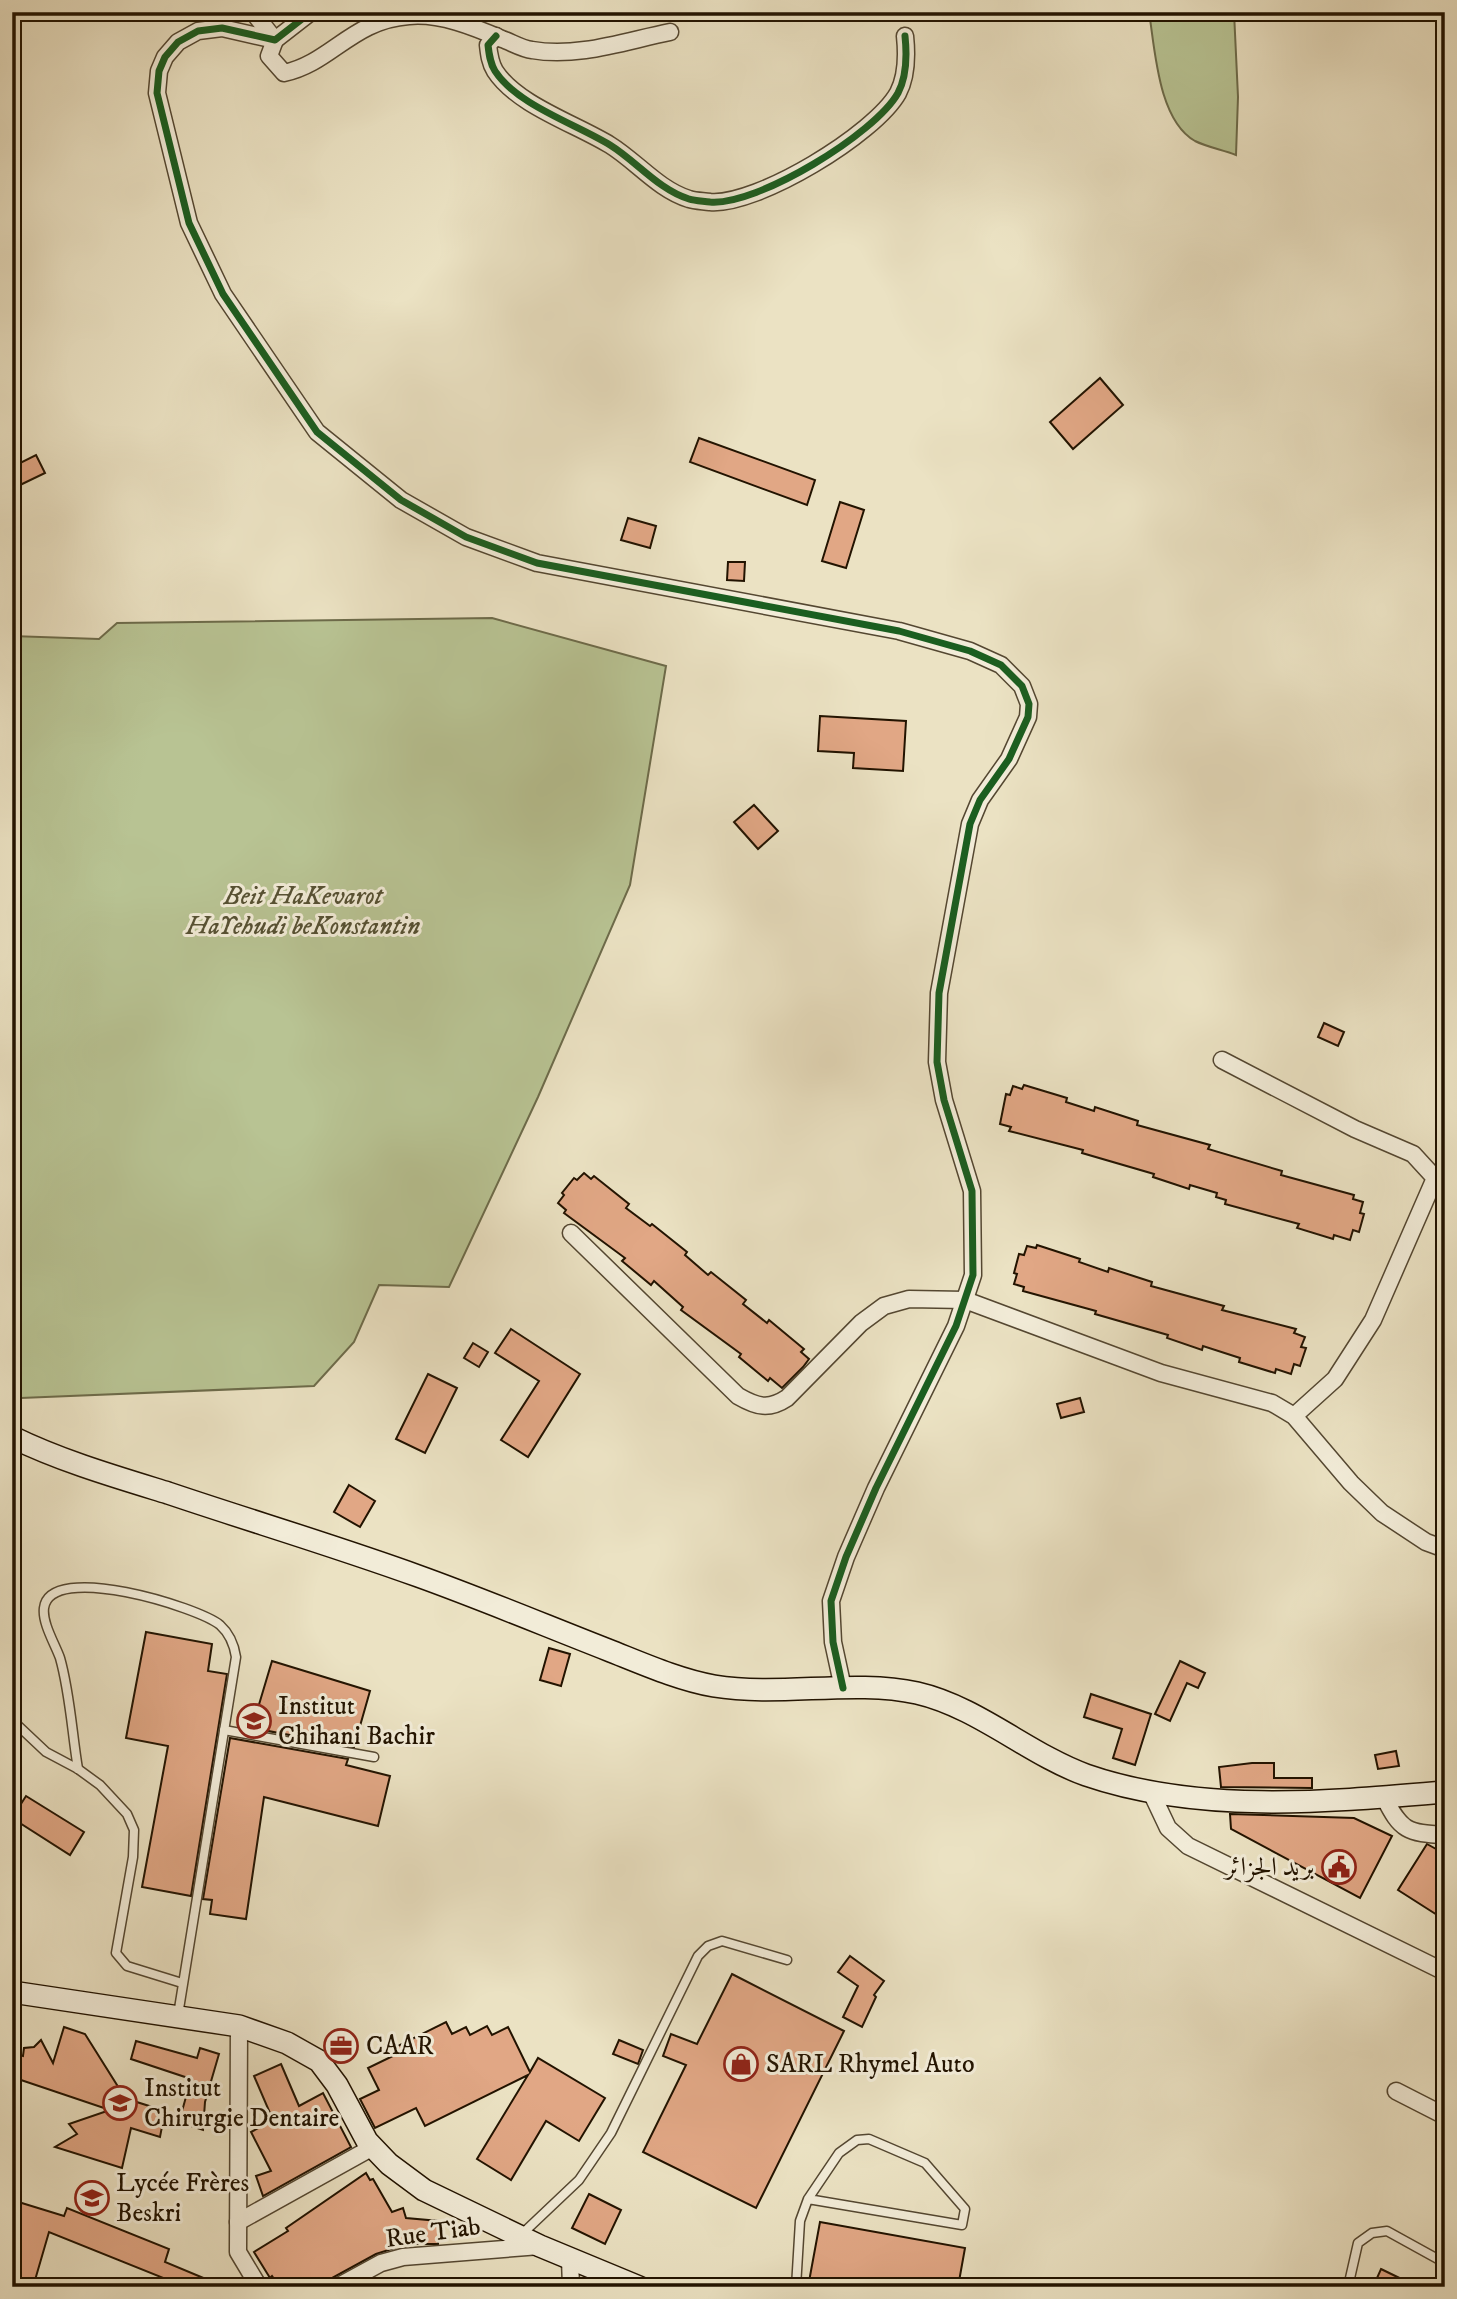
<svg xmlns="http://www.w3.org/2000/svg" width="1457" height="2299" font-family="'IM FELL DW Pica',Amiri,serif">
	<rect width="100%" height="100%" fill="#ebe2c3"/>
	<filter id="stains"><feTurbulence type="fractalNoise" baseFrequency=".00286" numOctaves="4"/><feColorMatrix values="0 0 0 0 .2 0 0 0 0 .09 0 0 0 0 .02 0 0 0 .5 -.17"/></filter>
	<radialGradient id="worn" r=".72"><stop offset=".6" stop-color="#630" stop-opacity="0"/><stop offset="1" stop-color="#630" stop-opacity=".3"/></radialGradient>
	<g fill="#b8c393" stroke="#6d6b4a" stroke-width="2">
		<path d="M1149,12h85l4,85 -2,58c-13,-5 -29,-8 -41,-14 -37,-21 -40,-92 -46,-129z"/>
		<path d="M492,618l174,48 -36,219 -92,212 -89,190 -70,-2 -25,57 -40,44 -293,12 -9,-6v-756l87,3 18,-16z"/>
	</g>
	<g fill="#e1a785" stroke="#221300" stroke-width="2">
		<path d="M1100,378l23,27 -50,44 -23,-27z"/>
		<path d="M699,438l116,42 -8,25 -117,-43z"/>
		<path d="M36,455l9,18 -27,13 -6,-19z"/>
		<path d="M840,502l24,8 -18,58 -24,-7z"/>
		<path d="M628,518l28,8 -6,22 -29,-8z"/>
		<path d="M728,562h17l-1,19 -17,-1z"/>
		<path d="M820,716l86,5 -3,50 -50,-3 1,-15 -36,-2z"/>
		<path d="M754,805l24,26 -20,18 -24,-27z"/>
		<path d="M1324,1023l20,9 -6,14 -20,-9z"/>
		<path d="M1024,1085l43,13 -1,4 28,9 1,-4 43,14 -1,4 73,20 -2,4 74,22 -1,4 73,20 -1,4 10,3 -3,11 4,1 -5,18 -6,-2 -3,10 -16,-5 -1,4 -36,-11 2,-4 -74,-20 1,-4 -10,-3 1,-4 -27,-8 -1,4 -36,-12 1,-3 -72,-21 1,-3 -74,-19 2,-4 -11,-3 6,-30 4,1 3,-9 9,3z"/>
		<path d="M584,1173l7,6 3,-3 35,28 -3,4 24,18 2,-2 35,28 -2,3 23,20 3,-3 35,28 -3,4 24,19 2,-3 35,29 -3,3 8,7 -6,8 -21,21 -12,-10 -2,3 -29,-24 2,-3 -60,-44 2,-3 -29,-26 -3,4 -29,-24 3,-3 -61,-45 2,-3 -8,-7 6,-8 -2,-2 12,-15 3,2z"/>
		<path d="M1037,1245l43,14 -1,3 29,10 1,-4 43,14 -1,4 73,20 -2,4 74,19 -2,4 11,4 -4,10 5,1 -6,18 -6,-2 -3,10 -15,-5 -1,4 -36,-11 1,-4 -37,-12 -1,4 -35,-12 1,-3 -73,-21 1,-3 -73,-20 1,-4 -10,-3 3,-10 -3,-1 5,-19 5,1 3,-9 9,2z"/>
		<path d="M511,1329l69,45 -52,83 -27,-17 38,-59 -44,-28z"/>
		<path d="M473,1343l15,9 -9,15 -15,-9z"/>
		<path d="M428,1374l29,14 -32,65 -29,-14z"/>
		<path d="M1080,1398l4,14 -23,6 -4,-14z"/>
		<path d="M349,1485l26,16 -15,26 -26,-15z"/>
		<path d="M146,1632l66,12 -4,27 19,3 -36,222 -49,-9 26,-141 -42,-8z"/>
		<path d="M549,1648l21,6 -9,32 -21,-6z"/>
		<path d="M272,1661l98,30 -16,56 -102,-19z"/>
		<path d="M1180,1661l25,12 -7,15 -11,-5 -17,38 -15,-7z"/>
		<path d="M1091,1694l60,20 -16,51 -22,-7 9,-29 -38,-12z"/>
		<path d="M230,1738l118,21 -2,6 44,11 -12,50 -114,-29 -18,122 -36,-5 2,-14 -9,-1z"/>
		<path d="M1396,1751l3,15 -21,3 -3,-14z"/>
		<path d="M1252,1763h22v15h38v10l-91,-1 -2,-20z"/>
		<path d="M26,1796l58,36 -14,23 -58,-37z"/>
		<path d="M1230,1814l124,4 38,18 -32,62 -129,-69z"/>
		<path d="M1427,1844l18,10v66l-47,-30z"/>
		<path d="M850,1956l34,25 -10,14 2,2 -14,30 -19,-10 15,-31 -20,-14z"/>
		<path d="M732,1974l112,57 -88,177 -113,-56 43,-87 -23,-9 8,-22 26,10z"/>
		<path d="M446,2022l6,12 14,-7 4,8 17,-9 5,9 16,-8 22,45 8,-14 67,40 -26,43 -33,-20 -35,59 -34,-21 51,-84 -103,51 -9,-18 -41,20 -15,-29 19,-9 -11,-22 29,-14 -3,-6z"/>
		<path d="M64,2027l21,7 37,59 -1,4 44,14 -5,26 -29,-9 -9,40 -67,-21 22,-13 -8,-10 41,-14 -98,-33v-24l11,3 1,-8 10,-1 7,-7 12,23z"/>
		<path d="M619,2040l24,10 -5,14 -25,-10z"/>
		<path d="M136,2041l61,17 3,-10 19,6 -14,48 -2,28 -24,-8 12,-43 -60,-20z"/>
		<path d="M281,2064l18,42 24,-13 28,54 -88,49 -7,-20 15,-5 -20,-39 22,-12 -19,-44z"/>
		<path d="M366,2173l4,7 3,-1 19,33 11,-4 3,10 33,3 -1,23h-45l2,4 -19,6 -44,24 -5,9h-47l-8,-11 -2,2 -16,-26 34,-21 -2,-3z"/>
		<path d="M589,2194l32,16 -16,34 -33,-16z"/>
		<path d="M12,2200l52,16 3,-8 102,41 -4,13 60,25h-50l1,-4 -127,-51 -16,55h-21v-27l8,-28 -8,-2z"/>
		<path d="M820,2222l145,26 -7,39h-150z"/>
		<path d="M1381,2269l37,18h-45z"/>
	</g>
	<g fill="none" stroke-linecap="round" stroke-linejoin="round">
		<g stroke="#544731" stroke-width="11">
			<g id="lane">
				<path d="M12,1720l34,32 32,17 22,16 27,29 7,16 -1,27 -17,96 11,13 55,17"/>
				<path d="M224,1730l150,27"/>
				<path d="M78,1769c-6,-36 -8,-76 -18,-111 -5,-14 -18,-35 -16,-50 6,-47 154,-1 176,17 10,9 14,19 16,32l-58,358"/>
				<path d="M522,2234l57,-54 32,-47 87,-177 10,-10 14,-5 65,19"/>
				<path d="M796,2287l4,-66 8,-22 31,-46 18,-13 12,-1 56,24 40,46 -3,16 -154,-26"/>
				<path d="M1348,2287l10,-44 14,-10 15,-2 58,32"/>
			</g>
		</g>
		<g stroke="#544731" stroke-width="19">
			<g id="street">
				<path d="M253,12l22,28 -6,16 15,17c47,-10 68,-53 125,-57 31,-3 65,11 93,23 9,3 20,10 30,11 46,8 93,-9 138,-18"/>
				<path d="M311,12l-36,28 -53,-12 -24,3 -20,11 -13,15 -6,14 -2,22 32,130 34,71 94,138 84,68 65,37 71,26 362,68 71,20 31,14 21,21 7,18 -1,13 -19,42 -29,41 -10,24 -31,169 -2,69 7,38 28,91 1,84 -17,51 -80,162 -30,69 -15,44 2,41 10,46"/>
				<path d="M496,36l-8,9c1,9 2,18 7,26 22,34 81,53 115,74 26,16 49,45 79,54 6,2 14,2 21,3 47,4 165,-68 188,-109 9,-17 9,-38 7,-57"/>
				<path d="M1222,1060l133,69 58,25 22,24 -62,142 -38,59 -41,37"/>
				<path d="M571,1233l167,163c19,11 31,14 49,2l74,-75 23,-17 25,-7 56,1 196,73 111,30 22,13 57,67 31,30 44,29 19,7"/>
				<path d="M1151,1792l17,36 20,18 257,126"/>
				<path d="M1384,1797c17,34 23,36 61,38"/>
				<path d="M239,2026l-1,226 21,35"/>
				<path d="M1396,2091l49,25"/>
				<path d="M238,2222l135,-75"/>
				<path d="M570,2259l1,28"/>
				<path d="M337,2287l44,-24 22,-6 137,-11"/>
			</g>
		</g>
		<g stroke="#221300" stroke-width="24">
			<g id="secondary">
				<path d="M12,1437c49,24 104,40 156,56 83,28 167,53 250,83 64,23 126,49 190,74 33,13 71,30 106,36 66,11 139,-7 203,7 61,14 111,61 169,82 113,39 242,27 359,17"/>
				<path d="M12,1992l227,34 48,17 32,18 18,24 30,56 22,23 35,26 116,56 99,41"/>
			</g>
		</g>
		<use href="#lane" stroke="#f2ecd8" stroke-width="8"/>
		<use href="#street" stroke="#f2ecd8" stroke-width="16"/>
		<use href="#secondary" stroke="#f2ecd8" stroke-width="21"/>
		<g stroke="#f2ecd8" stroke-width="11">
			<g id="cycleway">
				<path d="M311,12l-36,28 -53,-12 -24,3 -20,11 -13,15 -6,14 -2,22 32,130 34,71 94,138 84,68 65,37 71,26 362,68 71,20 31,14 21,21 7,18 -1,13 -19,42 -29,41 -10,24 -31,169 -2,69 7,38 28,91 1,84 -17,51 -80,162 -30,69 -15,44 2,41 10,46"/>
				<path d="M496,36l-8,9c1,9 2,18 7,26 22,34 81,53 115,74 26,16 49,45 79,54 6,2 14,2 21,3 47,4 165,-68 188,-109 9,-17 9,-38 7,-57"/>
			</g>
		</g>
		<use href="#cycleway" stroke="#1b5e20" stroke-width="7"/>
	</g>
	<defs>
		<g id="university-ring" transform="scale(1.75)"><circle r="9.5" fill="#f2ecd8" stroke="#8f2418" stroke-width="1.5"/><path d="M0-5L7-2L0 1L-7-2ZM-4 1L0 2.5L4 1V4Q0 6-4 4Z" fill="#8f2418"/></g>
		<g id="civic-ring" transform="scale(1.75)"><circle r="9.5" fill="#f2ecd8" stroke="#8f2418" stroke-width="1.5"/><path d="M-.6-6.5H3V-4.5H.6V-3L4-1V1h2V6H-6V1h2V-1L-.6-3ZM-1.2 2.5V6h2.4V2.5Z" fill="#8f2418"/></g>
		<g id="office-ring" transform="scale(1.75)"><circle r="9.5" fill="#f2ecd8" stroke="#8f2418" stroke-width="1.5"/><path d="M-6-3h4V-5.5h4V-3h4V5H-6ZM-1-4.5V-3h2v-1.5ZM-6 0V1H6V0Z" fill="#8f2418"/></g>
		<g id="shop-ring" transform="scale(1.75)"><circle r="9.5" fill="#f2ecd8" stroke="#8f2418" stroke-width="1.5"/><path d="M-5-2.5h2.3a2.7 3.5 0 0 1 5.4 0H5L5.5 6h-11ZM-1.5-2.5h3a1.5 2.3 0 0 0-3 0Z" fill="#8f2418"/></g>
		<g id="school-ring" transform="scale(1.75)"><circle r="9.5" fill="#f2ecd8" stroke="#8f2418" stroke-width="1.5"/><path d="M0-5L7-2L0 1L-7-2ZM-4 1L0 2.5L4 1V4Q0 6-4 4Z" fill="#8f2418"/></g>
	</defs>
	<g fill-rule="evenodd">
		<use href="#university-ring" x="254" y="1721"/>
		<use href="#civic-ring" x="1339" y="1867"/>
		<use href="#office-ring" x="341" y="2046"/>
		<use href="#shop-ring" x="741" y="2064"/>
		<use href="#university-ring" x="120" y="2103"/>
		<use href="#school-ring" x="92" y="2198"/>
	</g>
	<g text-anchor="middle" dominant-baseline="central" stroke-width="6" stroke-linejoin="round" paint-order="stroke">
		<g font-size="26" font-style="italic" fill="#565133" stroke="#f2ecd8">
			<text x="303" y="896">Beit HaKevarot<tspan x="303" dy="30">HaYehudi beKonstantin</tspan></text>
		</g>
		<g font-size="26" fill="#221300" stroke="#f2ecd8" text-anchor="start">
			<text x="278" y="1706">Institut<tspan x="278" dy="30">Chihani Bachir</tspan></text>
			<text x="1314" y="1867" text-anchor="end">بريد الجزائر</text>
			<text x="366" y="2046">CAAR</text>
			<text x="766" y="2064">SARL Rhymel Auto</text>
			<text x="144" y="2088">Institut<tspan x="144" dy="30">Chirurgie Dentaire</tspan></text>
			<text x="116" y="2183">Lycée Frères<tspan x="116" dy="30">Beskri</tspan></text>
		</g>
		<g font-size="26" fill="#221300" stroke="#f2ecd8">
			<text transform="translate(433 2233) rotate(-8)">Rue Tiab</text>
		</g>
	</g>
	<rect width="1457" height="2299" fill="none" stroke="#ebe2c3" stroke-width="42"/>
	<rect x="14" y="14" width="1429" height="2271" fill="none" stroke="#221300" stroke-width="3.5"/>
	<rect x="21" y="21" width="1415" height="2257" fill="none" stroke="#221300" stroke-width="2"/>
	<rect width="100%" height="100%" filter="url(#stains)"/>
	<rect width="100%" height="100%" fill="url(#worn)"/>
</svg>
